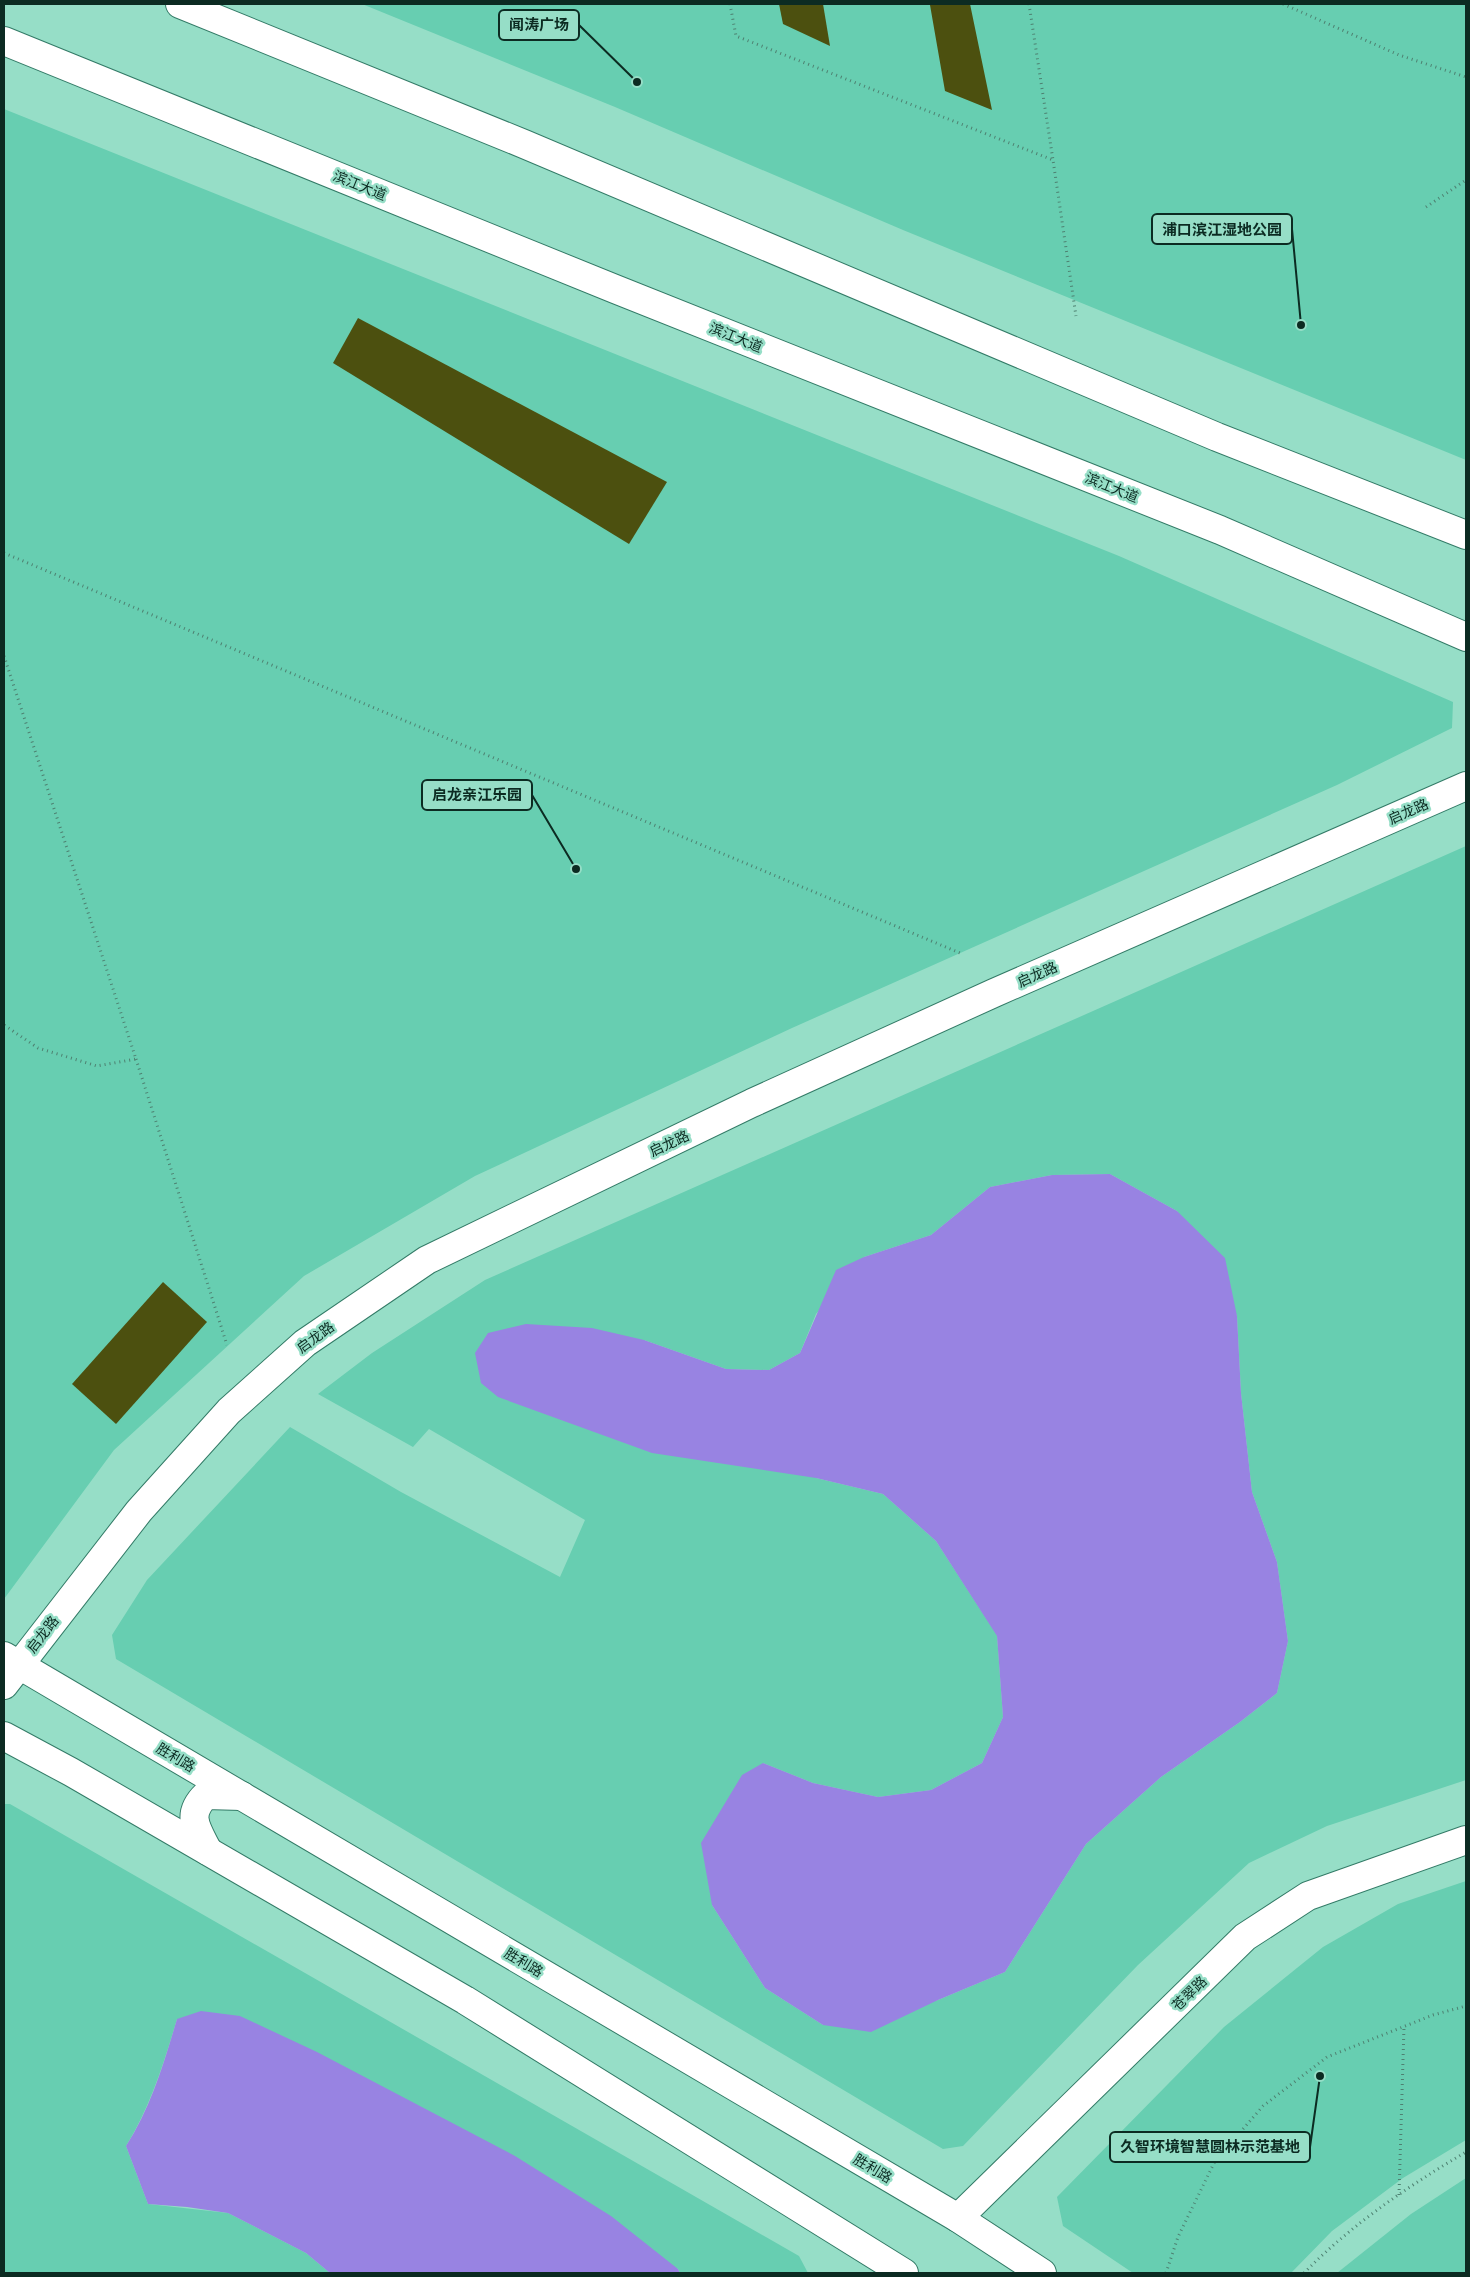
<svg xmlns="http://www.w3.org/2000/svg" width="1470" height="2277" font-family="'Noto Serif','Noto Sans SC',serif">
	<rect width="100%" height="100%" fill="#96dec7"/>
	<g fill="#67ceb1" fill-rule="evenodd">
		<path d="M362,4h1104v456l-563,-230 -288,-123z"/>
		<path d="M4,109l1115,447 334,146 -1,26 -115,57 -545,243 -317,148 -171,100 -190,174 -110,149z"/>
		<path d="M1466,846v934l-139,46 -78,37 -111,102 -175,181 -20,3 -827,-490 -4,-24 35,-55 143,-153 111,65 159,85 25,-57 -156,-91 -16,18 -95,-53 54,-41 113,-73zM1110,1174l67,37 60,105 4,77 11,99 25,70 11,79 -11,52 -37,29 -79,55 -75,67 -81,128 -67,28 -115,25 -58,-37 -53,-83 51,-142 50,20 65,14 53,-7 51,-27 21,-46 -6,-82 -61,-94 -53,-47 -67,-16 -172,-138 82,29 43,1 31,-17 16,-39 48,-57 67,-22 59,-48 62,-12z"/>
		<path d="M4,1804h6l789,452 9,17h-128l-2,-4 -501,-250c-13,44 -27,88 -51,127l22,58 80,9 78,40 24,20h-326z"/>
		<path d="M1466,1881v259l-63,38 -71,53 -41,42h-158l-70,-47 -6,-29 167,-170 99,-80 75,-43z"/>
		<path d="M1466,2178v95h-129l74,-59z"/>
	</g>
	<g fill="#9883e2">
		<path d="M1110,1174l67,37 48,47 12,58 4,77 11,99 25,70 11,79 -11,52 -37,29 -79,55 -75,67 -81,128 -67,28 -67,32 -48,-7 -58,-37 -53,-83 -11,-62 41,-68 21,-12 50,20 65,14 53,-7 51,-27 21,-46 -6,-81 -61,-95 -53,-47 -67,-16 -164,-25 -154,-56 -17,-14 -6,-30 13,-20 38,-9 66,4 52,12 82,29 43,1 31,-17 36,-83 28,-13 67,-22 59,-48 62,-12z"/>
		<path d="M201,2011l39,5 77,36 198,104 96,60 67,53 2,4h-350l-24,-20 -78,-40 -41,-6 -39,-3 -22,-58c25,-39 38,-83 51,-127z"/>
	</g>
	<g fill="#4c500f">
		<path d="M779,4h44l7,42 -47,-22z"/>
		<path d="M926,4h44l22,106 -47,-19 -15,-86z"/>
		<path d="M358,318l309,164 -38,62 -296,-181z"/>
		<path d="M163,1282l44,40 -91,102 -44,-40z"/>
	</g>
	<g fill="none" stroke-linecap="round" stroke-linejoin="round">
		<g stroke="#337b67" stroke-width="30">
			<g id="tertiary">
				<path d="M4,1656l954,562 84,55"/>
				<path d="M4,1685l135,-174 90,-100 76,-68 122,-83 325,-157 242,-110 472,-207"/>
				<path d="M4,1736l67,36 394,228 439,273"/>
				<path d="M208,1851c-11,-22 -23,-36 -2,-56l36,1"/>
				<path d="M958,2218l287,-281 63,-41 158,-56"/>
			</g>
		</g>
		<g stroke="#337b67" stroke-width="30">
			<g id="secondary">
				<path d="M180,4l344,140 693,293 249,98"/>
				<path d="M4,41l611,248 605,241 246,107"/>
			</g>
		</g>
		<g stroke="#4e8171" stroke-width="3" stroke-dasharray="1 4" stroke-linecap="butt">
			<path d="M730,4l6,32 317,124 23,156"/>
			<path d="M1029,4l24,156"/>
			<path d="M1283,4l116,51 67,22"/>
			<path d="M1426,207l40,-27"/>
			<path d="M4,553l956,400"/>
			<path d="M4,656l132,403 -39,7 -59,-18 -34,-23"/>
			<path d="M136,1059l91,286"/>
			<path d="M1399,2195l5,-169"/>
			<path d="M1166,2273l12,-36 37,-76 48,-55 64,-49 106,-42 33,-9"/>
			<path d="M1304,2273c47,-48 104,-87 162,-121"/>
		</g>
		<use href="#tertiary" stroke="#fff" stroke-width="28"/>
		<use href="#secondary" stroke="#fff" stroke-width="28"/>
	</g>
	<g text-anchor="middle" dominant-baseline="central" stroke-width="5" stroke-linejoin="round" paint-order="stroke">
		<g font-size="14" fill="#0c2b22" stroke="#96dec7">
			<text transform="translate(360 185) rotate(22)">滨江大道</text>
			<text transform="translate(736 337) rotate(22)">滨江大道</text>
			<text transform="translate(1112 487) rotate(22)">滨江大道</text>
			<text transform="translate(1408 811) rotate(-24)">启龙路</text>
			<text transform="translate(1037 974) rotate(-24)">启龙路</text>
			<text transform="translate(669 1143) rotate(-25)">启龙路</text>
			<text transform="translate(315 1337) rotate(-36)">启龙路</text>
			<text transform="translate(42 1634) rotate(-52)">启龙路</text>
			<text transform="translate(176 1757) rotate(31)">胜利路</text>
			<text transform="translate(524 1962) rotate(31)">胜利路</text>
			<text transform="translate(1189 1993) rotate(-44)">苍翠路</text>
			<text transform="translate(873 2168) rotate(31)">胜利路</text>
		</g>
	</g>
	<path fill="none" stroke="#0c2b22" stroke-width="2" d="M637 82L579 25M1301 325L1292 229M576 869L532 795M1320 2076L1310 2147"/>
	<g fill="#0c2b22" stroke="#96dec7" stroke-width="2">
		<circle cx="637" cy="82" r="5"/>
		<circle cx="1301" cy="325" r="5"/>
		<circle cx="576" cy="869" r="5"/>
		<circle cx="1320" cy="2076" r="5"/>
	</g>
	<g fill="#96dec7" stroke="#0c2b22" stroke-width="2">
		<rect x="499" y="10" width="80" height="30" rx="5"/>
		<rect x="1152" y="214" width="140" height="30" rx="5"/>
		<rect x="422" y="780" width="110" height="30" rx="5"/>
		<rect x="1110" y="2132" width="200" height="30" rx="5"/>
	</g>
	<g font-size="15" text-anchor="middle" font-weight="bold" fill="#0c2b22">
		<text x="539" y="30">闻涛广场</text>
		<text x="1222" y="235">浦口滨江湿地公园</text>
		<text x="477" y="800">启龙亲江乐园</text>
		<text x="1210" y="2152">久智环境智慧圆林示范基地</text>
	</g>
	<rect width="1470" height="2277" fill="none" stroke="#0c2b22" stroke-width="10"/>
</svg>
